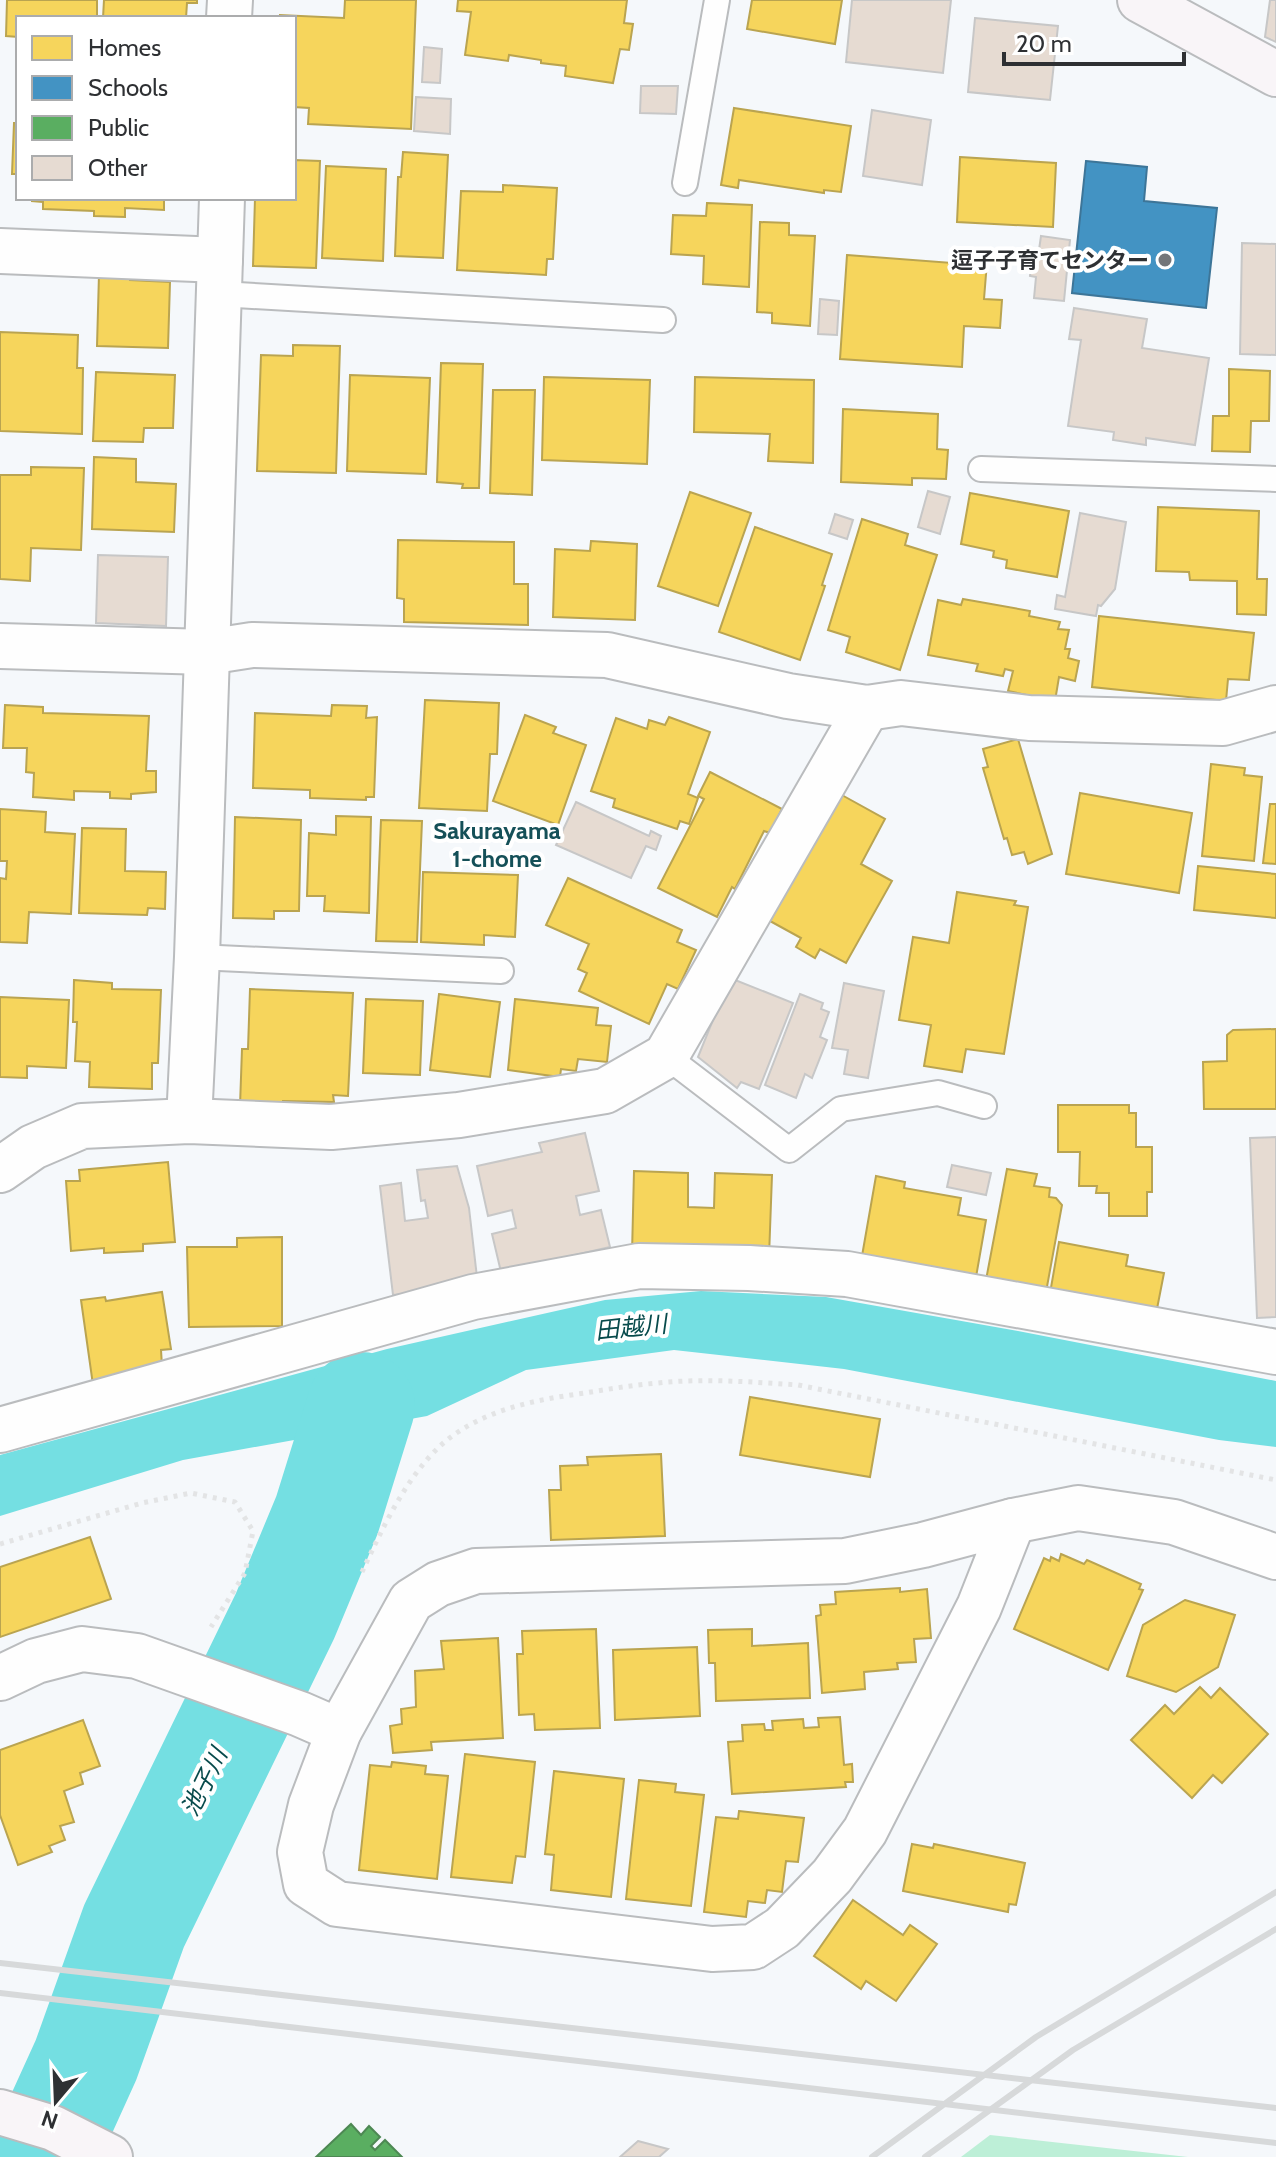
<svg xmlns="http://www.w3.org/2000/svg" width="1276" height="2157" font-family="Cabin,'Noto Sans JP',sans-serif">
	<rect width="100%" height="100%" fill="#f5f8fb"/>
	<path fill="#bdefd7" d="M990,2135l198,22h-227z"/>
	<path fill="#74dfe2" d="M701,1291l125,6 192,34 258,50v66l-57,-7 -375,-71 -170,-19 -148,20 -99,46 -244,44 -183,56v-61l387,-106 218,-49z"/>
	<g fill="#f6d55c" stroke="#baa450" stroke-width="2">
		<path d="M7,0h90v18h-79v19l-12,-1z"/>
		<path d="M104,0h93v3h-10l-1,15h-83z"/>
		<path d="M345,0h71l-5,129 -103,-5 1,-16 -15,-1v-89h-14v-3l64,3z"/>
		<path d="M458,0h169l-3,23 9,1 -4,26 -9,-1 -7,34 -48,-7 1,-10 -25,-3v-3l-32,-5 -1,6 -43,-6 6,-43 -14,-1z"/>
		<path d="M752,0h90l-7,44 -88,-15z"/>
		<path d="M734,108l117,18 -10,66 -17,-2v3l-85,-13 -1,8 -17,-3z"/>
		<path d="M14,123h4v51h-6z"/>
		<path d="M403,152l45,3 -5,103 -48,-2 3,-79h3z"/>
		<path d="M960,157l96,6 -3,64 -96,-5z"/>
		<path d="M294,160l26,1 -4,107 -63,-2 2,-68h39z"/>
		<path d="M326,166l60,3 -3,92 -61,-3z"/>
		<path d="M503,185l54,3 -4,71h-6l-1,16 -89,-5 4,-79 42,1z"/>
		<path d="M32,198h132v12l-39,-2v9l-31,-1v-5l-51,-2v-7l-11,-1z"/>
		<path d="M707,203l45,2 -3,82 -46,-3 1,-28 -33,-2 2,-39 33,1z"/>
		<path d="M760,222l29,1v12l26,1 -5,90 -38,-3v-10l-15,-1z"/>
		<path d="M847,255l105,8 1,-4 34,3 -3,37 18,1 -2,28 -36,-2 -2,41 -122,-8z"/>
		<path d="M99,274l31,1v5l40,2 -2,66 -71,-2z"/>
		<path d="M0,332l78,3 -1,33h6l-1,66 -82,-3z"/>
		<path d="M293,345l47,1 -4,127 -79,-2 4,-116 32,1z"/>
		<path d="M441,363l42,1 -4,124h-17l1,-4 -26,-2z"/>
		<path d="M1229,369l41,2 -1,50h-18l-1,31 -38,-1 1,-35h16z"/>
		<path d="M96,372l79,3 -2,53h-29l-1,14 -50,-1z"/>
		<path d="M350,375l80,3 -4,96 -79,-3z"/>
		<path d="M544,377l106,3 -3,84 -105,-4z"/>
		<path d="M695,377l119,3 -1,83 -45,-2 2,-27 -76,-2z"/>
		<path d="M493,390h42l-3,105 -42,-2z"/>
		<path d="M843,409l95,5 -1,35 11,1 -2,29 -34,-1v7l-71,-3z"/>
		<path d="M94,457l42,2v23l40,2 -2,48 -82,-3z"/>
		<path d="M31,467l53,1 -3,82 -50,-2 -1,33 -30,-2v-104h31z"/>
		<path d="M690,492l61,21 -33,93 -60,-20z"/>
		<path d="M970,493l99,18 -12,66 -51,-9 1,-8 -14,-3 1,-6 -33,-7z"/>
		<path d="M1158,507l101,4 -2,68h10l-1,36 -29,-1v-33l-47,-1 -1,-8 -33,-1z"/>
		<path d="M862,519l46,15 -3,11 32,10 -37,115 -54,-18 4,-15 -22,-7z"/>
		<path d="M755,527l77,27 -10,31 3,1 -25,74 -81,-28z"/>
		<path d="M398,540l116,2v42h14v41l-124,-3v-23l-7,-1z"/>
		<path d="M591,541l46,3 -2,76 -82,-3 2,-68 35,2z"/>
		<path d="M963,599l67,12 -1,5 31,6 -2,7 11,1 -4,19h5l-2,9 11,3 -4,20 -16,-4 -4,24 -47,-10 5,-20 -8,-2 -2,7 -27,-5 2,-7 -50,-9 10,-55 23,5z"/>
		<path d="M1099,616l155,17 -5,47 -21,-1 -2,22 -134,-14z"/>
		<path d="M425,700l74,3 -2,51h-7l-3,57 -68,-3z"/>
		<path d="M5,705l38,2v6l106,3 -3,55h10v21l-25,2v5l-21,-1v-6l-36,-1v9l-41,-3 1,-24 -8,-1 1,-24h-24z"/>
		<path d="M332,705l35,1 -1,12 11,-1 -3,80h-8v3l-56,-2v-8l-57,-2 2,-75 76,3z"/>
		<path d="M525,715l31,12 -3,6 33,12 -28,80 -65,-24z"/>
		<path d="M669,717l41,15 -22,62 10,4 -9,26 -9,-3 -3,8 -64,-22 2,-8 -24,-8 25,-73 31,11 2,-9 16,5z"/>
		<path d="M1018,739l34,115 -24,10 -4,-12 -12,3 -5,-17 -3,1 -21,-71 5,-1 -5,-18z"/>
		<path d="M1211,764l34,4 -1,7 18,2 -8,84 -52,-5z"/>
		<path d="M710,772l72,37 -12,24 -6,-2 -29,58 -3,-2 -15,30 -59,-29 46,-89 -6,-3z"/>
		<path d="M1080,793l112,20 -13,80 -113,-19z"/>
		<path d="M840,794l45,25 -24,45 31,17 -46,82 -26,-14 -5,9 -19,-11 5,-9 -31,-17z"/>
		<path d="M1270,804h6v60l-13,-1z"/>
		<path d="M0,809l46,3 -1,20 30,2 -4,80 -42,-2 -2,31 -27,-1v-64l6,1 1,-18h-7z"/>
		<path d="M336,816l35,1 -2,96 -45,-2 1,-15h-18l2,-63 27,2z"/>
		<path d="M235,817l66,3 -2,91h-25v8l-41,-1z"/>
		<path d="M381,820l41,1 -5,121 -41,-1z"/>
		<path d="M82,828l44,1 -1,42 41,1 -1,37 -17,-1 -1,7 -68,-2z"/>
		<path d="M1198,866l78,8v44l-82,-8z"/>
		<path d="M423,872l95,3 -3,62 -31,-2v10l-63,-3z"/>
		<path d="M568,878l114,52 -5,12 19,8 -18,39 -11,-5 -18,40 -70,-33 8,-18 -9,-4 11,-25 -43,-19z"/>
		<path d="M957,892l59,9 -2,4 14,2 -24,147 -38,-5 -4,23 -38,-6 7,-41 -32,-5 14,-83 36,6z"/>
		<path d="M74,980l38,3v6l49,1 -3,73h-6v26l-63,-2 1,-25 -15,-1 2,-39h-4z"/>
		<path d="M250,989l103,4 -5,103 -15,-1 1,7 -51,-1v6l-43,-1 2,-57h6z"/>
		<path d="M439,994l61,8 -10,75 -60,-7z"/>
		<path d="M0,997l69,3 -3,68 -39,-2v12l-27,-1z"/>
		<path d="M366,999l57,2 -3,74 -57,-2z"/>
		<path d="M515,999l83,9 -2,17 15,1 -4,36 -29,-3 -2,12 -15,-2 -1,8 -52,-7z"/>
		<path d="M1276,1029v80h-72l-1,-47 24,-1v-26l6,-5z"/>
		<path d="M1058,1105h71v8h7v34h16v45h-5v24h-38v-23h-13l1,-7h-18l1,-34h-22z"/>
		<path d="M168,1162l7,80 -32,2v7l-39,2v-5l-33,3 -5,-70h14l-1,-11z"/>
		<path d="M1007,1169l30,5 -3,12 16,2 -1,9 7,1 6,7 -16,87 -60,-12z"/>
		<path d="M634,1171l54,2v34l26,1 1,-35 57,2 -3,82 -137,-3z"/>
		<path d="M876,1176l29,6 -1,6 57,10 -3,17 28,5 -10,57 -114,-21z"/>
		<path d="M282,1237v89l-93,1 -2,-80h50v-9z"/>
		<path d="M1059,1242l69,13 -2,11 38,7 -9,46 -106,-20z"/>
		<path d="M162,1292l9,57 -10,1 1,16 -69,19 -12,-85 24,-3 1,4z"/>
		<path d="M750,1397l130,22 -10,58 -130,-22z"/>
		<path d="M661,1454l4,82 -114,4 -2,-50h12l-1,-24 28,-1 -1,-8z"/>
		<path d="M90,1537l21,62 -111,38v-70z"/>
		<path d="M1061,1554l23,10 3,-4 54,24 -2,5 4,1 -35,80 -94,-41 30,-71 6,3 1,-4 8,4z"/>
		<path d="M900,1588v4l27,-3 4,49 -17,1 2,23 -19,1 1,6 -34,3 1,17 -43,4 -6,-77 5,-1 -1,-10 16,-1 -1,-12z"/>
		<path d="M1185,1600l50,15 -17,52 -42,25 -49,-16 16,-51z"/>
		<path d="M596,1629l4,99 -65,2 -1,-16 -15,1 -2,-61h6l-1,-23z"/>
		<path d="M752,1629v17l56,-3 2,55 -94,3 -1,-38h-6l-1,-33z"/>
		<path d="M498,1638l5,100 -72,4 1,8 -39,3 -3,-27 12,-2 -1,-15 15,-2 -1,-36 29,-2 -3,-28z"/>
		<path d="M697,1647l3,69 -85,4 -2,-70z"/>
		<path d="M1200,1687l11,11 9,-10 48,46 -46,49 -9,-8 -21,23 -61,-58 34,-35 9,9z"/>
		<path d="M840,1717l4,48 8,-1 1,18h-8l1,5 -114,7 -4,-52 15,-1 -1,-16 22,-1 1,6h8l-1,-9 31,-2 1,9 15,-1 -1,-9z"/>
		<path d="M83,1720l17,46 -20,7 3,11 -19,7 10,31 -14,4 5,14 -16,6 3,6 -34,13 -18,-50v-65z"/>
		<path d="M465,1754l70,8 -10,95 -9,-1 -4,27 -61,-6z"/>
		<path d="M392,1762l34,4 -1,8 23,2 -11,103 -78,-9 11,-105 21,2z"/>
		<path d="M554,1771l70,8 -13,118 -60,-7 3,-35 -9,-1z"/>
		<path d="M639,1780l37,4 -1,8 29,3 -13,111 -65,-7z"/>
		<path d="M739,1811l65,7 -6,44 -12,-1 -4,31 -15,-2 -2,13 -17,-2 -2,16 -42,-5 12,-95 22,2z"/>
		<path d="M912,1844l21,4 1,-4 91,19 -9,42 -7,-1 -1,8 -105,-21z"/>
		<path d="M853,1900l50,35 7,-10 27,19 -41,57 -30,-20 -5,8 -47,-33z"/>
	</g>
	<path fill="#4393c3" stroke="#3d7598" stroke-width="2" d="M1086,161l61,6 -3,34 73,7 -11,100 -134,-15z"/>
	<path fill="#5aae61" stroke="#4d8853" stroke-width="2" d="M351,2124l10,11 8,-9 11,11 -9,9 4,4 10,-10 17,17h-86z"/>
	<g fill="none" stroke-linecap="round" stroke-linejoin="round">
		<path stroke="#74dfe2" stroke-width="108" d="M42,2157l44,-97 48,-134 151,-310 42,-101 34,-109"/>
	</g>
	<g fill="#e6dbd2" stroke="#c7c7c7" stroke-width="2">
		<path d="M852,0h99l-8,73 -97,-11z"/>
		<path d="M1270,0h6v42l-11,-5z"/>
		<path d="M975,18l83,8 -8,74 -82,-8z"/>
		<path d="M424,47l18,2 -2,34 -18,-1z"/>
		<path d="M641,86h37l-2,28 -36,-1z"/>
		<path d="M416,97l35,2 -1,35 -36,-3z"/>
		<path d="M872,110l59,10 -9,65 -59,-9z"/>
		<path d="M1041,236l29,4 -6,61 -30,-3 2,-21 -6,-1 2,-20 6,1z"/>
		<path d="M1242,243l34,1v111l-36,-1z"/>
		<path d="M820,299l19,2 -2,34 -19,-1z"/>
		<path d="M1074,308l73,11 -5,29 67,10 -14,87 -49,-7v7l-33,-5 1,-8 -46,-6 13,-86 -12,-1z"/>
		<path d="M928,491l22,6 -10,37 -22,-7z"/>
		<path d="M1080,513l46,9 -11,67 -14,17 -3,-1 -2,11 -41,-7 2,-14 8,2z"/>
		<path d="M835,514l18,6 -6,19 -18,-6z"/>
		<path d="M98,555l70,2 -2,69 -70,-3z"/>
		<path d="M576,802l73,34 2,-5 10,5 -5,14 -10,-4 -15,32 -75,-33z"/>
		<path d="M730,978l63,25 -34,86 -18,-7 -4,6 -39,-31z"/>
		<path d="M844,983l40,8 -16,87 -24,-4 4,-24 -16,-2z"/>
		<path d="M800,994l23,9 -2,6 8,3 -9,25 7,3 -15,38 -7,-4 -9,24 -31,-13z"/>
		<path d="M585,1133l14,58 -23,5 4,19 21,-5 9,37 -109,25 -9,-38 24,-6 -4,-18 -24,6 -11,-50 65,-14 -3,-9z"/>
		<path d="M1276,1137v180l-19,1 -7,-180z"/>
		<path d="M952,1165l39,8 -5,22 -39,-8z"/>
		<path d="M457,1166l12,42 9,78 -85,9 -13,-109 21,-3 4,38 23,-3 -3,-18 -4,1 -4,-31z"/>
		<path d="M638,2141l30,8 -9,8h-39z"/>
	</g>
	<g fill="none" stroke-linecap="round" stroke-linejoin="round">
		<g stroke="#babcbe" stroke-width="28">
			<g id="lane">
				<path d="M685,183l32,-183"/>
				<path d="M220,294l443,26"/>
				<path d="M981,469l295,10"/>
				<path d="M197,957l304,14"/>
				<path d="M666,1056l123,94 52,-41 97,-16 46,13"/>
			</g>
		</g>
		<g stroke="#babcbe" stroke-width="48">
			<g id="street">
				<path d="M229,18l1,-18"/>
				<path d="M0,251l220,9"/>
				<path d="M0,646l207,6 45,-7 355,10 181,41 79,12 34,-5 128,15 194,5 53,-15"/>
				<path d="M189,1121l8,-164 25,-759"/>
				<path d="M0,1170l33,-23 49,-21 107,-5 142,6 128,-12 146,-24 61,-35 201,-348"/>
				<path d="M0,1430l473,-133 166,-31 110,2 98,6 429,78"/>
				<path d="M1013,1521l-34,86 -114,224 -33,45 -50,52 -29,19 -41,2 -375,-45 -31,-20 -6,-32 11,-47 28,-74 72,-130 27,-17 38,-13 369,-10 78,-16z"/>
				<path d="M1013,1521l65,-13 96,14 102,35"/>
				<path d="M0,1678l36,-17 46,-12 55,7 163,58 39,17"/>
			</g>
		</g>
		<g stroke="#babcbe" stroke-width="48">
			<g id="secondary">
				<path d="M1140,0l136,74"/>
				<path d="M0,2112l53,16 57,29"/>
			</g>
		</g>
		<g stroke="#e3e4e5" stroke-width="5" stroke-dasharray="4 6" stroke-linecap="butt">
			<path d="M0,1544l142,-41 49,-10 44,9 18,29 -8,42 -34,54"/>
			<path d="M362,1572c22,-47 51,-111 96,-140 38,-25 83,-33 127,-39 24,-4 48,-8 73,-10 46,-5 94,-1 140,2l478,95"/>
		</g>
		<use href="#lane" stroke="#fefefe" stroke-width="24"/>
		<use href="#street" stroke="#fefefe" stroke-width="44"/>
		<use href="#secondary" stroke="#f9f5f8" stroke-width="44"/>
		<g stroke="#d7d9da" stroke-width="6">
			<path d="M0,1963l1276,145"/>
			<path d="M0,1993l1276,150"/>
			<path d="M872,2157l164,-120 240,-145"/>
			<path d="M925,2157l148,-107 203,-121"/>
		</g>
	</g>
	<circle fill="#747679" stroke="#fff" stroke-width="3" cx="1165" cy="260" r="8"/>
	<g text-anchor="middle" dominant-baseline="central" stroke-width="8" stroke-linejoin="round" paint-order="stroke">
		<g font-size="22" font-weight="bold" fill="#2e3033" stroke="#fff" text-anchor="end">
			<text x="1149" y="260">逗子子育てセンター</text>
		</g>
		<g font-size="24" font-weight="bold" fill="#155058" stroke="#fff">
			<text x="497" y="830">Sakurayama<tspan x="497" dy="28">1-chome</tspan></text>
		</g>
		<g font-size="24" font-style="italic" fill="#084b4c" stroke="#fff">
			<text transform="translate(631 1327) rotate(-6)">田越川</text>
			<text transform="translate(204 1782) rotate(-64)">池子川</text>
		</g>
	</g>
	<rect x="16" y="16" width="280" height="184" fill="#ffffff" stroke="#abacad" stroke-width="2"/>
	<rect x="32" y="36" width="40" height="24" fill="#f6d55c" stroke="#abacad" stroke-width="2"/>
	<text x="88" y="56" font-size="24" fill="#2e3033">Homes</text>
	<rect x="32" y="76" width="40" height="24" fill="#4393c3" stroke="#abacad" stroke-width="2"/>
	<text x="88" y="96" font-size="24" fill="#2e3033">Schools</text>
	<rect x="32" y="116" width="40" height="24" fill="#5aae61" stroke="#abacad" stroke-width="2"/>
	<text x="88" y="136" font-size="24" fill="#2e3033">Public</text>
	<rect x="32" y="156" width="40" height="24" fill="#e6dbd2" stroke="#abacad" stroke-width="2"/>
	<text x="88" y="176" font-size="24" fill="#2e3033">Other</text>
	<g transform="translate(56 2101) rotate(199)" stroke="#ffffff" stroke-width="6" paint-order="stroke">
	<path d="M0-6L14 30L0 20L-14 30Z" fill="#2e3033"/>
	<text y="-12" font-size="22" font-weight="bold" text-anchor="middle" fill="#2e3033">N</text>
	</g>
	<path d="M1004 52v12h180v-12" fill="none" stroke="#2e3033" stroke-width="4"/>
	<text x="1016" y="52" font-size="24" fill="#2e3033" stroke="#ffffff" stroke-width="6" paint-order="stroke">20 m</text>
</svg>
